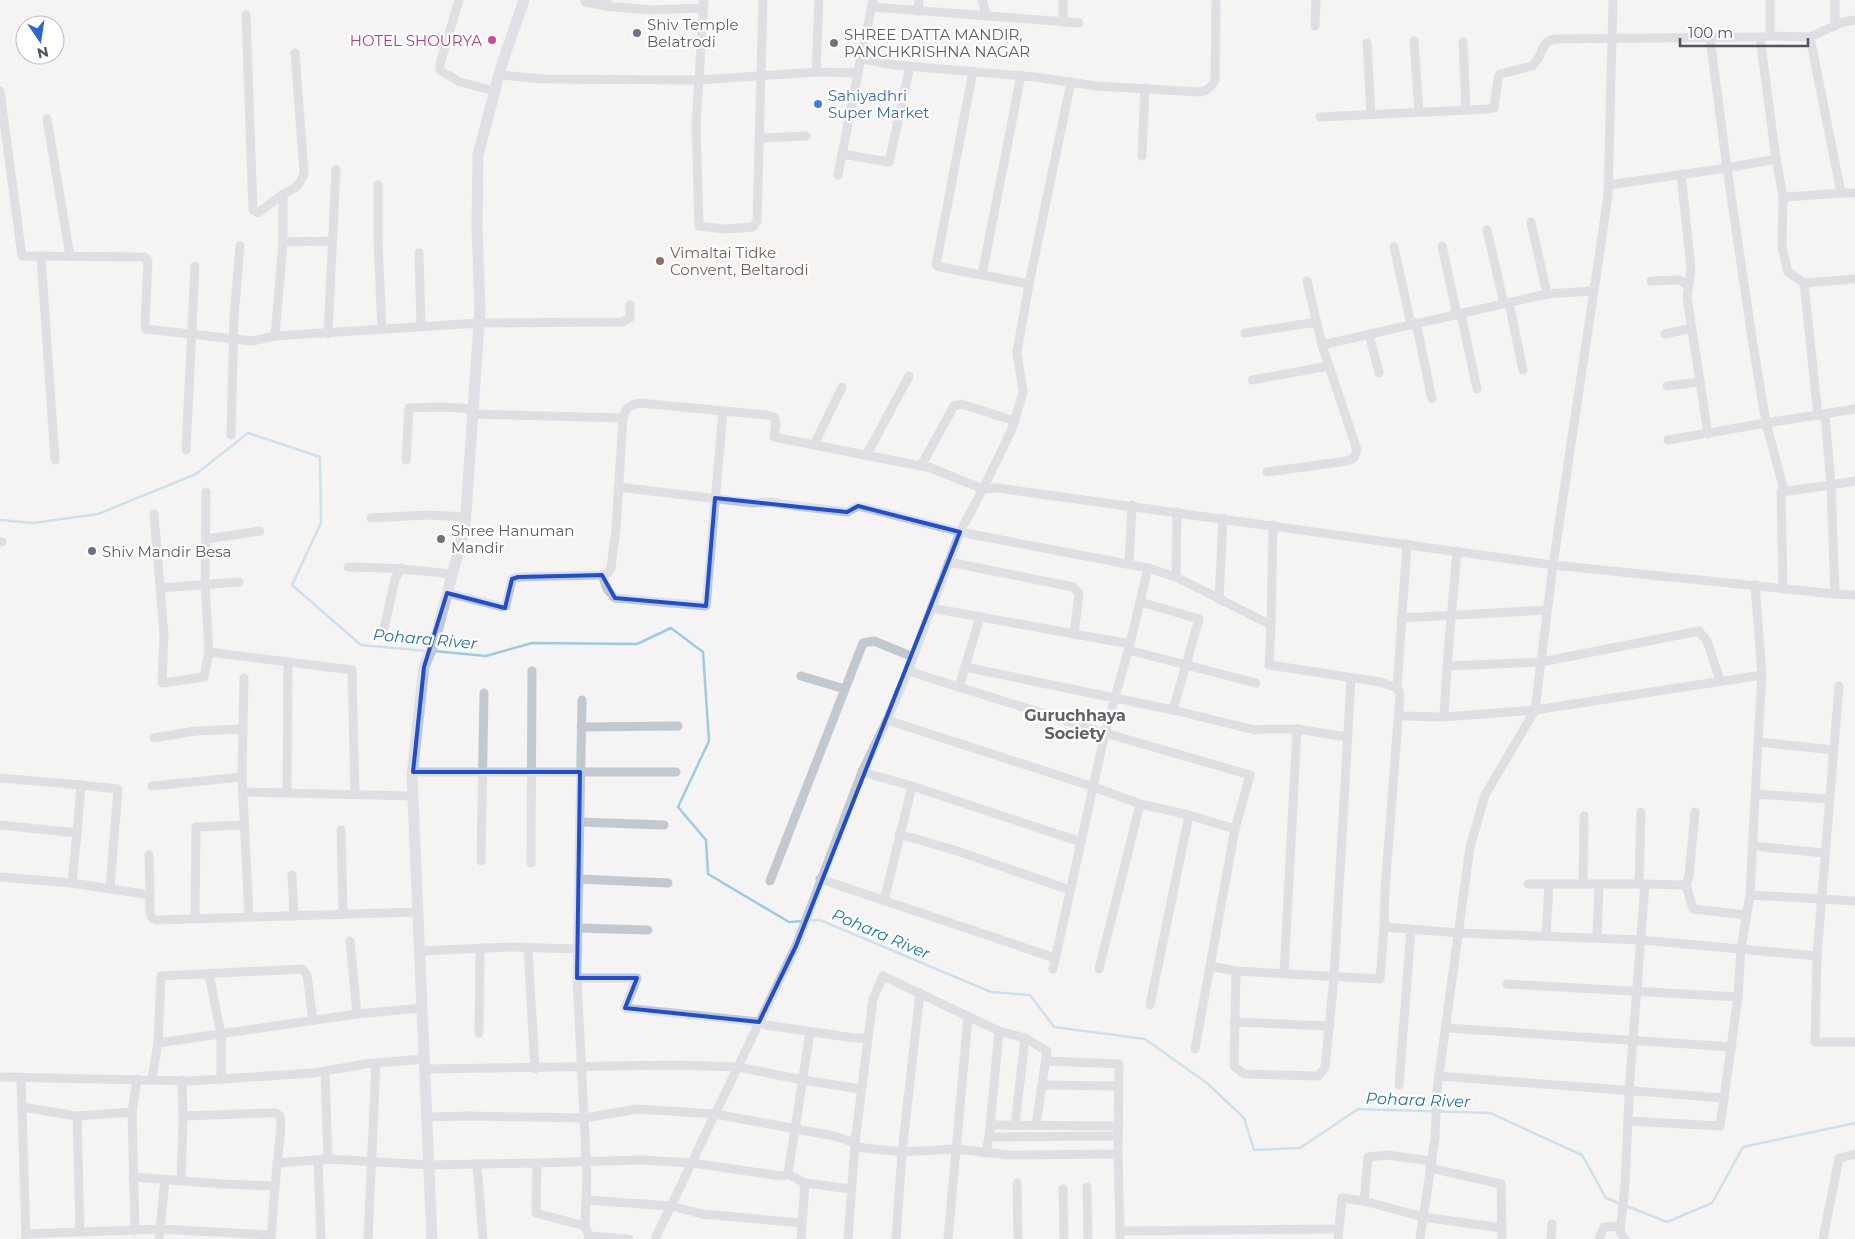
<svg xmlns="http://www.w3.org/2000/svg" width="1855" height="1239" font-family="Montserrat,sans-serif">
	<rect width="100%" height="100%" fill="#f5f3f3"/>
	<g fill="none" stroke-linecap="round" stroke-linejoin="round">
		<g stroke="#99cde5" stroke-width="2.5">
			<path d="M0,520l33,3 65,-9 98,-40 52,-41 72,24 1,66 -29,62 69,60 65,6"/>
			<path d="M434,651l52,5 46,-13 105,1 34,-16 32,24 6,89 -31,66 28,33 2,34 81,48 31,-2 171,72 39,3 24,32 91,12 62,44 37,35 10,32 46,-2 58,-39 132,4 92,42 24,43 61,24 45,-19 31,-56 112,-24"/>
		</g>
		<g stroke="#c2c8d0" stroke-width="9">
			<path d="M459,0l-19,64v6l20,12 35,9"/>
			<path d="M704,0l-8,125 3,101 26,3 28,-2 4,-6 6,-221"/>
			<path d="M982,0l5,16"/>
			<path d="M1770,0v36l40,1 31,156h14"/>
			<path d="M585,2l21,4 1,-6"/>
			<path d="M606,6l44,4 53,-2"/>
			<path d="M873,7l206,16"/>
			<path d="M918,11l1,-11"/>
			<path d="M246,15l7,195 5,3 25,-19"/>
			<path d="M1063,22v-22"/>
			<path d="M1315,26l1,-26"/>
			<path d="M1835,26v-26"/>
			<path d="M1765,37h-5l16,122"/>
			<path d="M1810,37l33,-15 12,-2"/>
			<path d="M1414,41l5,71"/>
			<path d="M1463,42l3,68"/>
			<path d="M1367,43l4,72"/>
			<path d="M862,59l33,6 140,12 61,9 103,6c8,-1 13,-4 16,-13l1,-79"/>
			<path d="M816,72l3,-72"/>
			<path d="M499,75l44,4 156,1 117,-8 42,1 15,-73"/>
			<path d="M0,91l22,165 123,1 3,4 -3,63 1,5 106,12 23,-5 204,-13 143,-1 8,-4v-13"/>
			<path d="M1320,117l170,-8 4,-1 4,-30 2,-4 32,-8c11,-8 8,-24 22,-27l206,-2"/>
			<path d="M47,119l23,137"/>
			<path d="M760,138l46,-2"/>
			<path d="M842,154l47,8 21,-96"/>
			<path d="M1142,156l3,-68"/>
			<path d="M1681,174l10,95 -4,28 21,137"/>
			<path d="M838,175l20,-102"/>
			<path d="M378,185v55l4,90"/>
			<path d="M1608,185l119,-17 -17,-130"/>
			<path d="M1841,193l-54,4 -4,-1 -7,-37 -49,9 25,170 14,85 89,-14"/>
			<path d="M1783,196l-1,51 6,25 16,11 51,-4"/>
			<path d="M1531,222l16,72"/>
			<path d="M1487,230l17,74"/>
			<path d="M283,242l49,-1"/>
			<path d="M1442,246l15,69"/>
			<path d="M1394,247l17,77"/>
			<path d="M419,253l2,74"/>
			<path d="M41,256l14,204"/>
			<path d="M982,275l39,-200"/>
			<path d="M1651,281l28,-1 9,5"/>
			<path d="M1804,283l14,133"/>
			<path d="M1029,284l42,-202"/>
			<path d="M1509,303l14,67"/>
			<path d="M1461,314l16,75"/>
			<path d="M1416,323l16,76"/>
			<path d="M1245,333l72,-11"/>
			<path d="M328,334l8,-165"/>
			<path d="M1369,334l10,39"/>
			<path d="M1665,334l27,-6"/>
			<path d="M275,336l8,-94v-48c12,-5 18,-10 21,-22l-9,-119"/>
			<path d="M1322,345l225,-51 45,-3"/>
			<path d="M1252,380l77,-14"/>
			<path d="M1667,386l33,-4"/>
			<path d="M473,414l150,4"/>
			<path d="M231,435l3,-118 6,-71"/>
			<path d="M1668,440l98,-17 18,67h3"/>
			<path d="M814,445l28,-58"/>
			<path d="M186,450l9,-184"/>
			<path d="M867,454l42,-78"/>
			<path d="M406,460l3,-52 34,-1 30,2"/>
			<path d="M921,466l33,-60 7,-2 54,17"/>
			<path d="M1267,472l80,-11 7,-3 3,-8 -35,-105 -15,-64"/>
			<path d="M618,487l134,16 18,-1 26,4 51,6 11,-6 102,26 188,36 -18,76"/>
			<path d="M154,514l10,120 -2,49 42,-6 5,-25 -4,-67 1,-93"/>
			<path d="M371,518l57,-3 37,2"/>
			<path d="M206,539l54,-8"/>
			<path d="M0,542h2"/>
			<path d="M949,562l124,25 6,6 -5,41"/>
			<path d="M1129,564l3,-59"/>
			<path d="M348,567c35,0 69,3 104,7"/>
			<path d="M1148,568l28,9 95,48 -2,40 111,17 17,6 3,6 -15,196 -1,37"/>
			<path d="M602,575l5,14 8,9 91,8 17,-195"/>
			<path d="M1176,577l1,-65"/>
			<path d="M1755,585l7,90 -4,67"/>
			<path d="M160,588l79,-6"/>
			<path d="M1783,588l-2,-96 50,-7 -6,-71"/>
			<path d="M447,593l55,14 4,-1 6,-27 6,-2 84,-2 6,-2 3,-5 5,-40 7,-110c2,-10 7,-13 17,-15l127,12 7,2 2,6 -2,14 157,31 52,21 29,-60 11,-37 -6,-40 12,-68 -89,-17 -4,-2 37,-194"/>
			<path d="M1835,594l20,1"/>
			<path d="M1219,599l4,-81"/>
			<path d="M1140,602l59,17 -26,91"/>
			<path d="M1401,618l146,-8"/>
			<path d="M1271,625l2,-100"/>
			<path d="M384,629l11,-50 7,-11"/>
			<path d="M1128,650l128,33"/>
			<path d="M209,652l143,18 3,124"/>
			<path d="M1447,666l10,-115"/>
			<path d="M965,667l208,43 82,20 10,-1h32"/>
			<path d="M908,671l197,62 25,-89 -199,-36"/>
			<path d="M801,676l44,13"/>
			<path d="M244,678l-2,99 7,140"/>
			<path d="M1839,686l-22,270 -2,86h40"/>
			<path d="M959,687l21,-70"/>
			<path d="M1397,688l10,-144"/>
			<path d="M582,700l-5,278 10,198 -2,50 4,10"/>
			<path d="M1400,716l44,1 91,-7 227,-35"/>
			<path d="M1444,717l3,-51 94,-4 158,-31 8,10 13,39"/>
			<path d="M887,720l21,-49 52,-139 23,-43 14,-1 556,77 282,29 -4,-109 24,-4"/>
			<path d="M581,727l97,-1"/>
			<path d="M154,738l42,-7 47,-2"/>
			<path d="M413,772h263"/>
			<path d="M862,772l50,14"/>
			<path d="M0,778l81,7"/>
			<path d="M152,786l90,-9"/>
			<path d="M243,792l170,4"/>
			<path d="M287,793l1,-131"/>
			<path d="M1756,794l73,5"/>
			<path d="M1695,812l-6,64 -3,9 7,24 54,6"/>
			<path d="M580,822l84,3"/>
			<path d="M0,825l77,8 -5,50 78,12v18l2,5 4,2 262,-8"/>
			<path d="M341,830l2,85"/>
			<path d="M77,833l4,-48 37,4 -8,99"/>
			<path d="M899,834l55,16 116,40"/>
			<path d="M1753,846l71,7"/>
			<path d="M149,855l1,40"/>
			<path d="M481,861l3,-168"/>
			<path d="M531,863l1,-192"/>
			<path d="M292,875l2,41"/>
			<path d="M0,877l72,6"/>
			<path d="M579,879l89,4"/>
			<path d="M820,879l235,79"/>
			<path d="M770,881l93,-238 11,-2 39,16"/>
			<path d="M1528,884h117l41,1"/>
			<path d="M1583,884l1,-68"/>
			<path d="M1639,884l2,-72"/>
			<path d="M1750,895l105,6"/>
			<path d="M884,901l28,-115 169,56"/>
			<path d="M195,919l1,-92 48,-2"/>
			<path d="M578,928l70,2"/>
			<path d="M1546,936l3,-51"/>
			<path d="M1597,938l2,-54"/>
			<path d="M350,941l7,73"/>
			<path d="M528,947l7,122"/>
			<path d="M420,951l89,-4 69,2"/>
			<path d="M1053,969l52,-236 145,42 -15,54"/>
			<path d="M1099,969l41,-165"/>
			<path d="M1236,971l-2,95 10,8 74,2 7,-8 9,-91 17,-299"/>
			<path d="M1284,974l13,-245 50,8"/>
			<path d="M209,975l12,59v45"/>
			<path d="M577,978h60l-12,30 134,14 7,3 88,13h13"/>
			<path d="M1507,984l231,13"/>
			<path d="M1150,1005l39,-190"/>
			<path d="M1234,1022l96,4"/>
			<path d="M1446,1028l286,19"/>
			<path d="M999,1031l26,7 22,13 -11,74"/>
			<path d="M479,1033l1,-85"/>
			<path d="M158,1043l3,-67 141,-7 5,6 6,45"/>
			<path d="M1195,1049l15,-83"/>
			<path d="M1046,1061l73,3 -1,90 2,77"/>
			<path d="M425,1069l249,-4 64,2 65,13 58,9"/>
			<path d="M325,1071l3,88"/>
			<path d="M1439,1076l285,22 14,-101 3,-49 9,-53 8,-153 75,8"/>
			<path d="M0,1077l191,4 122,-8 53,-9 58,-5"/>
			<path d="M21,1077l5,162"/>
			<path d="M152,1079l6,-36 199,-29 65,-6"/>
			<path d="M1042,1085l77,1"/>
			<path d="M1399,1085l12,-156"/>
			<path d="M22,1107l55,9 55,-4"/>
			<path d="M77,1116l3,116"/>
			<path d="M427,1117l42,-1 116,2 52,-9 78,5 119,22 21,7 -7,96"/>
			<path d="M1628,1121l92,5 4,-28"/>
			<path d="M991,1125l128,1"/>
			<path d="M1015,1125l10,-87"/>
			<path d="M989,1137l129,-1"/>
			<path d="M855,1143l18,-144 10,-23 116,55 -10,106 -3,16"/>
			<path d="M855,1147l47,5 54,-3 53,6 109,-1"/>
			<path d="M318,1160l3,79"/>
			<path d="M277,1163l51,-4 101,6 108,-2 -1,50 49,13"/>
			<path d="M537,1163l104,-3 51,3 89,13 7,-2 17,9"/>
			<path d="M477,1164l6,75"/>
			<path d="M1430,1168l71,16 1,55"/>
			<path d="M788,1174l22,-142"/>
			<path d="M133,1177l89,7 53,2 6,-59 -1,-11 -4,-3h-9l-84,3"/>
			<path d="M181,1181l2,-61 -1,-40"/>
			<path d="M1017,1183l1,56"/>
			<path d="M1087,1187l1,52"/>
			<path d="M1063,1189l1,50"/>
			<path d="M586,1200l85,6 31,8 100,9"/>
			<path d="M1364,1201l59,16 79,11"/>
			<path d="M135,1231l-3,-119 5,-33"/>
			<path d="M26,1234l135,-5 110,6"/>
			<path d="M159,1239l6,-59"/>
			<path d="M271,1239l4,-53"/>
			<path d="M368,1239l8,-176"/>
			<path d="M588,1239l1,-3 40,3"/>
			<path d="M655,1239l141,-293 66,-174 25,-52 207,67 46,17 49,11 46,14 -25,137 26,5 144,8 4,-52 75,6 182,7 176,16"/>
			<path d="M801,1239l4,-56 46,6"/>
			<path d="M896,1239l6,-87 18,-159"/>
			<path d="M948,1239l20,-222"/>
			<path d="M1120,1239v-8l218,-2"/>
			<path d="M1338,1239l4,-41 22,3 4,-44 18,-2 46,6"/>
			<path d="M1420,1239l15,-101 2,-48 33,-243 15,-52 50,-85 18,-145 55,-369 5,-196"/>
			<path d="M1551,1239l1,-15"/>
			<path d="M1599,1239l5,-12 16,-1"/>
			<path d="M1625,1239l-5,-7 5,-47 5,-107 15,-194"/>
			<path d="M1823,1239l16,-81 16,-4"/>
		</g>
		<path stroke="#c3c9d4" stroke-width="11" d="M432,1239l-20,-463 12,-109 10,-24 31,-116 15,-218 -3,-82 1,-72 23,-88 23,-67"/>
	</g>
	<path d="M0 0H1855V1239H0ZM715,498l132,14 11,-6 102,26 -164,414 -37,76 -134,-14 12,-30h-60l3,-206h-167l11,-105 23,-74 58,15 7,-29 6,-2 84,-2 13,23 91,8z" fill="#f5f3f3" fill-opacity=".55" fill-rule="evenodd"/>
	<path fill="none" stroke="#1d4ed8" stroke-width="4" stroke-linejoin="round" d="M715,498l132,14 11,-6 102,26 -164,414 -37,76 -134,-14 12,-30h-60l3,-206h-167l11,-105 23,-74 58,15 7,-29 6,-2 84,-2 13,23 91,8z"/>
	<g fill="#6b7280" stroke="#fff" stroke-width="2">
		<circle cx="637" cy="33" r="5"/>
		<circle cx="834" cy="43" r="5"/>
		<circle cx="441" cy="539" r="5"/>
		<circle cx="92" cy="551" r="5"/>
	</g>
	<circle fill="#d1479c" stroke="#fff" stroke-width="2" cx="492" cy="40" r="5"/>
	<circle fill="#3f7fe0" stroke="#fff" stroke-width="2" cx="818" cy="104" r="5"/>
	<circle fill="#8d6e63" stroke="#fff" stroke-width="2" cx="660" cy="261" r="5"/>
	<g text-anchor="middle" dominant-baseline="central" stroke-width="4.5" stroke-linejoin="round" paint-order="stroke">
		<g font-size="15" fill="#5b616d" stroke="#fff" text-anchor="start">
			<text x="647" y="24">Shiv Temple<tspan x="647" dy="17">Belatrodi</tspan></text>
			<text x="844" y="34">SHREE DATTA MANDIR,<tspan x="844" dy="17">PANCHKRISHNA NAGAR</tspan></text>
			<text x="451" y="530">Shree Hanuman<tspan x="451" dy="17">Mandir</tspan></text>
			<text x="102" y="551">Shiv Mandir Besa</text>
		</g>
		<g font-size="15" fill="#b23c85" stroke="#fff" text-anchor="end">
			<text x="482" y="40">HOTEL SHOURYA</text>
		</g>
		<g font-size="15" fill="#366cbe" stroke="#fff" text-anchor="start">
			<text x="828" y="95">Sahiyadhri<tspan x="828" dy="17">Super Market</tspan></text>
		</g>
		<g font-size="15" fill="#785e54" stroke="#fff" text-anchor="start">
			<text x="670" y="252">Vimaltai Tidke<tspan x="670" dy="17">Convent, Beltarodi</tspan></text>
		</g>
		<g font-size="16" font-style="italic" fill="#1c77a2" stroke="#fff">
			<text transform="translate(425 639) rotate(5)">Pohara River</text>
			<text transform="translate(881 934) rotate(23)">Pohara River</text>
			<text transform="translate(1418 1100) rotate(2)">Pohara River</text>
		</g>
		<g font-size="16" font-weight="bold" fill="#606267" stroke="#fff">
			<text x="1075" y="715">Guruchhaya<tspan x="1075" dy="18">Society</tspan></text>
		</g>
	</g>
	<g transform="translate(40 40) rotate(167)"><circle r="24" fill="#ffffff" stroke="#b7bbbf"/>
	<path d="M0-4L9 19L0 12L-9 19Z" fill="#2e65d3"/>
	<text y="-8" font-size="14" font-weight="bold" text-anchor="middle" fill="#4c545f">N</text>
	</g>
	<path d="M1680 38v8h128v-8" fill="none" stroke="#4c545f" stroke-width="2.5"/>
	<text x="1688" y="38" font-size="15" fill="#4c545f" stroke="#ffffff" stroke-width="4" paint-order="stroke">100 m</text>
</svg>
